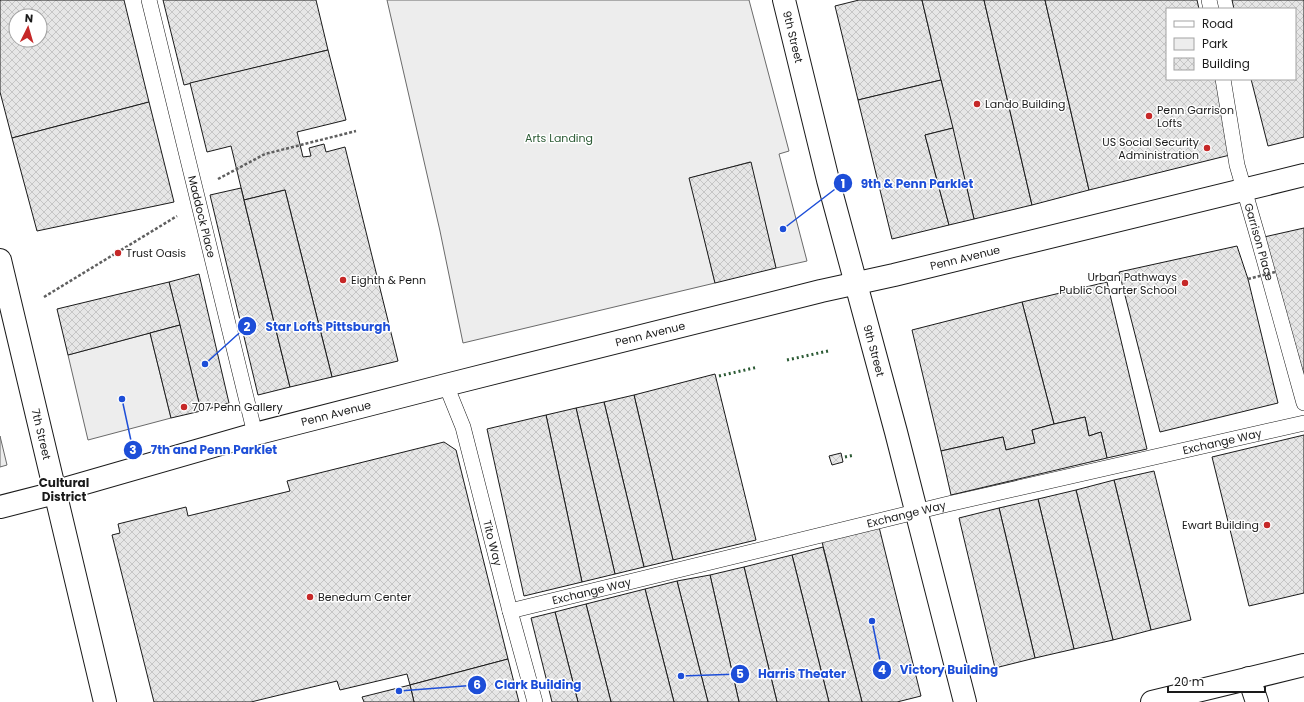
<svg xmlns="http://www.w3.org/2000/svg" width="1304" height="702" font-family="Poppins,sans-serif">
	<defs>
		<pattern id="building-cross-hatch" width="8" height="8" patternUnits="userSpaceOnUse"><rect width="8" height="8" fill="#e6e6e6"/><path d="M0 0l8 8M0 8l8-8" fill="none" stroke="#c5c5c5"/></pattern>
	</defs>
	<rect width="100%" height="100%" fill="#fff"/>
	<g fill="#ededed" stroke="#6a6a6a">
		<path d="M387,0h362l40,151 -10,3 28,107 -31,7 -26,-106 -60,16 25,105 -252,60 -23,-112z"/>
		<path d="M150,333l21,85 -83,22 -20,-85z"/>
		<path d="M0,436l7,29 -7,2z"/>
	</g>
	<g fill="url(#building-cross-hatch)" stroke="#1a1a1a" fill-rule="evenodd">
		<path d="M0,0h124l25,102 -137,36 -12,-46zM16,16h24v24h-24z"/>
		<path d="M163,0h153l12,50 -144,35z"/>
		<path d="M859,0h63l19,80 -83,20 -23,-94z"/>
		<path d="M922,0h62l48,205 -58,14z"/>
		<path d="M984,0h61l44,190 -57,15z"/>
		<path d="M1045,0h152l2,9h-32v70h49l18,75 -145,36z"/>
		<path d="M1232,0h72v137l-36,9 -17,-67h44v-70h-61z"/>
		<path d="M328,50l18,70 -49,12 6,25 8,-1 -2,-8 15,-4 2,8 19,-5 53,214 -66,16 -47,-187 -41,10 -13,-54 -24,6 -17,-69z"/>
		<path d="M941,80l12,48 -28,7 24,90 -57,14 -34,-139z"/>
		<path d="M149,102l25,100 -137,29 -25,-93z"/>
		<path d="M953,128l21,91 -25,6 -24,-90z"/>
		<path d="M751,162l25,106 -61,15 -26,-105z"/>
		<path d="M241,188l49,199 -32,8 -48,-200z"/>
		<path d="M285,190l47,187 -42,10 -46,-187z"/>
		<path d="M1304,228v148l-40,-139z"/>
		<path d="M1237,246l11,33 30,124 -118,29 -41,-160z"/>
		<path d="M199,274l30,129 -28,8 -32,-129z"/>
		<path d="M169,282l11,43 -112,30 -11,-46z"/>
		<path d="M1107,282l40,167 -40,9 -6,-26 -12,4 -4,-19 -31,7 -32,-122z"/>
		<path d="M1022,302l32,122 -22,6 3,13 -29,7 -3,-13 -62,14 -29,-121z"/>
		<path d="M180,325l21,86 -30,7 -21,-85z"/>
		<path d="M715,374l41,166 -83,20 -39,-165z"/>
		<path d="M634,395l39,165 -29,7 -40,-165z"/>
		<path d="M604,402l40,165 -29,7 -39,-166z"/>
		<path d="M576,408l39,166 -33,8 -36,-167z"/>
		<path d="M546,415l36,167 -58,14 -37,-167z"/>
		<path d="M1085,417l4,19 12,-4 6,26 -156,37 -10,-44 62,-14 3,13 29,-7 -3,-13 22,-6z"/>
		<path d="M1304,435v158l-55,13 -37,-149z"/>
		<path d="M444,442l12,8 52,209 -98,26 -3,-11 -67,16 -3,-9 -86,21h-97l-42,-167 8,-2 -2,-9 68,-17 2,9 102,-25 -3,-10z"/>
		<path d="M841,453l2,9 -11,3 -3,-9z"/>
		<path d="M1154,471l37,149 -40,10 -37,-150z"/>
		<path d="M1114,480l37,150 -38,10 -37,-150z"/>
		<path d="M1076,490l37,150 -39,9 -36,-150z"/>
		<path d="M1038,499l36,150 -39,9 -36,-150z"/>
		<path d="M999,508l36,150 -40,10 -36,-150z"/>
		<path d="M879,527l42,169 -24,6h-35l-40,-160z"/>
		<path d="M823,547l39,155h-33l-37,-147z"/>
		<path d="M792,555l37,147h-52l-33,-135z"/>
		<path d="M744,567l33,135h-38l-29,-127z"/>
		<path d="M710,575l29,127h-31l-31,-121z"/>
		<path d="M677,581l31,121h-34l-29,-113z"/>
		<path d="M645,589l29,113h-63l-25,-98z"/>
		<path d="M586,604l25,98h-33l-23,-90z"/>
		<path d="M555,612l23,90h-26l-21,-84z"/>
		<path d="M508,659l11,43h-105l-4,-17z"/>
		<path d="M410,685l4,17h-50l-2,-5z"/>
	</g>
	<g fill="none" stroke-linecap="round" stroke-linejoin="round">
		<g stroke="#1a1a1a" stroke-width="16">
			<g id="lane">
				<path id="s1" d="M149,0l106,434"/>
				<path d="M1209,0l2,9"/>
				<path id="s2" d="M1223,79l14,86 20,69 47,169"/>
				<path id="s3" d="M446,385l17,42 47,184 25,91"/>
				<path id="s4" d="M510,611l438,-107 356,-81"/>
			</g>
		</g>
		<g stroke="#1a1a1a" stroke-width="24">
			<g id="secondary">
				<path id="s5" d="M784,0l44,180 68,252 69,270"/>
				<path id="s6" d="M0,260l105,442"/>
				<path id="s7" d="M0,507l55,-14 9,-4 191,-55 191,-49 375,-94 73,-16 410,-100"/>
				<path d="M1249,678l8,24"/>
			</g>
		</g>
		<g stroke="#1a1a1a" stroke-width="24">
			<path id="primary" d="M1152,702l152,-37"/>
		</g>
		<g stroke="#5f5f5f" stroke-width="2.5" stroke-dasharray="3 2" stroke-linecap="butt">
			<path d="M218,179l47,-25 91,-23"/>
			<path d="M44,297l133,-81"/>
		</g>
		<use href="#lane" stroke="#fff" stroke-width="15"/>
		<use href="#secondary" stroke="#fff" stroke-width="22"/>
		<use href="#primary" stroke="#fff" stroke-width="22"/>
		<path stroke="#5f5f5f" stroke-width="2.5" stroke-dasharray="3 2" stroke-linecap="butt" d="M1248,279l27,-7"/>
		<g stroke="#2b5a34" stroke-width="3" stroke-dasharray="2 3" stroke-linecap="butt">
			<path d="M787,360l41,-9"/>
			<path d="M719,376l39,-9"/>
			<path d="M845,457l9,-2"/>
		</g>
	</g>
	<g fill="#c62828" stroke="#fff" stroke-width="1.5">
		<circle cx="977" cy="104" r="4"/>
		<circle cx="1149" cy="116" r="4"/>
		<circle cx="1207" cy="148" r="4"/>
		<circle cx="118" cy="253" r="4"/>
		<circle cx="343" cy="280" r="4"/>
		<circle cx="1185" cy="283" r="4"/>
		<circle cx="184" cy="407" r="4"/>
		<circle cx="1267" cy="525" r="4"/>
		<circle cx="310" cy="597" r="4"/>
	</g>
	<g text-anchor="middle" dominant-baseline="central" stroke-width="3" stroke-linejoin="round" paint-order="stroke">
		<g font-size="11" fill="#1a1a1a" stroke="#fff">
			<text stroke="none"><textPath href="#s5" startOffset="38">9th Street</textPath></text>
			<text stroke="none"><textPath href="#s1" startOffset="223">Maddock Place</textPath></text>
			<text stroke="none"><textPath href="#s2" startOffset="167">Garrison Place</textPath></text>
			<text stroke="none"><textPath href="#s7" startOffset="997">Penn Avenue</textPath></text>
			<text stroke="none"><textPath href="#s7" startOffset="673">Penn Avenue</textPath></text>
			<text stroke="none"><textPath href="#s5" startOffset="362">9th Street</textPath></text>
			<text stroke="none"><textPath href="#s7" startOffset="349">Penn Avenue</textPath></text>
			<text stroke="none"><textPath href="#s6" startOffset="179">7th Street</textPath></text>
			<text stroke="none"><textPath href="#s4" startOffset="732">Exchange Way</textPath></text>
			<text stroke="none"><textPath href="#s4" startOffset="408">Exchange Way</textPath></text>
			<text stroke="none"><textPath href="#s3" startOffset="165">Tito Way</textPath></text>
			<text stroke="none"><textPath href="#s4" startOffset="84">Exchange Way</textPath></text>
		</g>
		<g font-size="11" fill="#1a1a1a" stroke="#fff" text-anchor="start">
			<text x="985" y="104">Lando Building</text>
			<text x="1157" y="110">Penn Garrison<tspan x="1157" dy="13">Lofts</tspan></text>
			<text x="1199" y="142" text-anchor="end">US Social Security<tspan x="1199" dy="13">Administration</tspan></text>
			<text x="126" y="253">Trust Oasis</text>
			<text x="1177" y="277" text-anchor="end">Urban Pathways<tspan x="1177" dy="13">Public Charter School</tspan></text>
			<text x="351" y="280">Eighth &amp; Penn</text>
			<text x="192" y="407">707 Penn Gallery</text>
			<text x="1259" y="525" text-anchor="end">Ewart Building</text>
			<text x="318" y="597">Benedum Center</text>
		</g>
		<g font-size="11" fill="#2b5a34" stroke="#fff">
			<text x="559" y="138">Arts Landing</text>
		</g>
		<g font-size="12" font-weight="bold" fill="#1a1a1a" stroke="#fff">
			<text x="64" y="482">Cultural<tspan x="64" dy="14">District</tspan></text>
		</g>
	</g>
	<path fill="none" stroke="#1d4ed8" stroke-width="1.5" d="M783 229L843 183M205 364L247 326M122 399L133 450M872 621L882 670M681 676L740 674M399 691L477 685"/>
	<g fill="#1d4ed8" stroke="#fff" stroke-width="1.5">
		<circle cx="783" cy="229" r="4"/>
		<circle cx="205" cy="364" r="4"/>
		<circle cx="122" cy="399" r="4"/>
		<circle cx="872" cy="621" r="4"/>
		<circle cx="681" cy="676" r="4"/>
		<circle cx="399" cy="691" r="4"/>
		<circle cx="843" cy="183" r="10"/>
		<circle cx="247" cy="326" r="10"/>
		<circle cx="133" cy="450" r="10"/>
		<circle cx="882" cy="670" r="10"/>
		<circle cx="740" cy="674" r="10"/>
		<circle cx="477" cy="685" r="10"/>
	</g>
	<g font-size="12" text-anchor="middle" font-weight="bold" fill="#fff">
		<text x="843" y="188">1</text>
		<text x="247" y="331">2</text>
		<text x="133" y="454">3</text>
		<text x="882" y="674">4</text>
		<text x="740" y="678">5</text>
		<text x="477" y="689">6</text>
	</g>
	<g font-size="12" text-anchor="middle" font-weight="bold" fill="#1d4ed8" stroke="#fff" stroke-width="3" stroke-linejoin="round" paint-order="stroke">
		<text x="917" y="188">9th &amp; Penn Parklet</text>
		<text x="328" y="331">Star Lofts Pittsburgh</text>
		<text x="214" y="454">7th and Penn Parklet</text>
		<text x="949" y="674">Victory Building</text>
		<text x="802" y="678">Harris Theater</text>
		<text x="538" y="689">Clark Building</text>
	</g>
	<rect x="1166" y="8" width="130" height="72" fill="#ffffff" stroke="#a3a3a3"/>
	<rect x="1174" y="21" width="20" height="6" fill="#ffffff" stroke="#a3a3a3"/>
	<text x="1202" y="28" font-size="12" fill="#1a1a1a">Road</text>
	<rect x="1174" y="38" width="20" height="12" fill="#ededed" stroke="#a3a3a3"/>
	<text x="1202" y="48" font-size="12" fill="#1a1a1a">Park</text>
	<rect x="1174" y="58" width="20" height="12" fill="url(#building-cross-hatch)" stroke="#a3a3a3"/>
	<text x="1202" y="68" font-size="12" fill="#1a1a1a">Building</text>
	<g transform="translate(28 28) rotate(5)"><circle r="19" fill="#ffffff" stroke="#a3a3a3"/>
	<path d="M0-3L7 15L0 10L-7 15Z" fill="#c62828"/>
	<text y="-6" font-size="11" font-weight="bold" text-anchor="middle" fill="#1a1a1a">N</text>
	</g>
	<path d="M1168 686v6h97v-6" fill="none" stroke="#1a1a1a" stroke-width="2"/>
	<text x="1174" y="686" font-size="12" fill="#1a1a1a" stroke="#ffffff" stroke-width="3" paint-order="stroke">20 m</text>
</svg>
